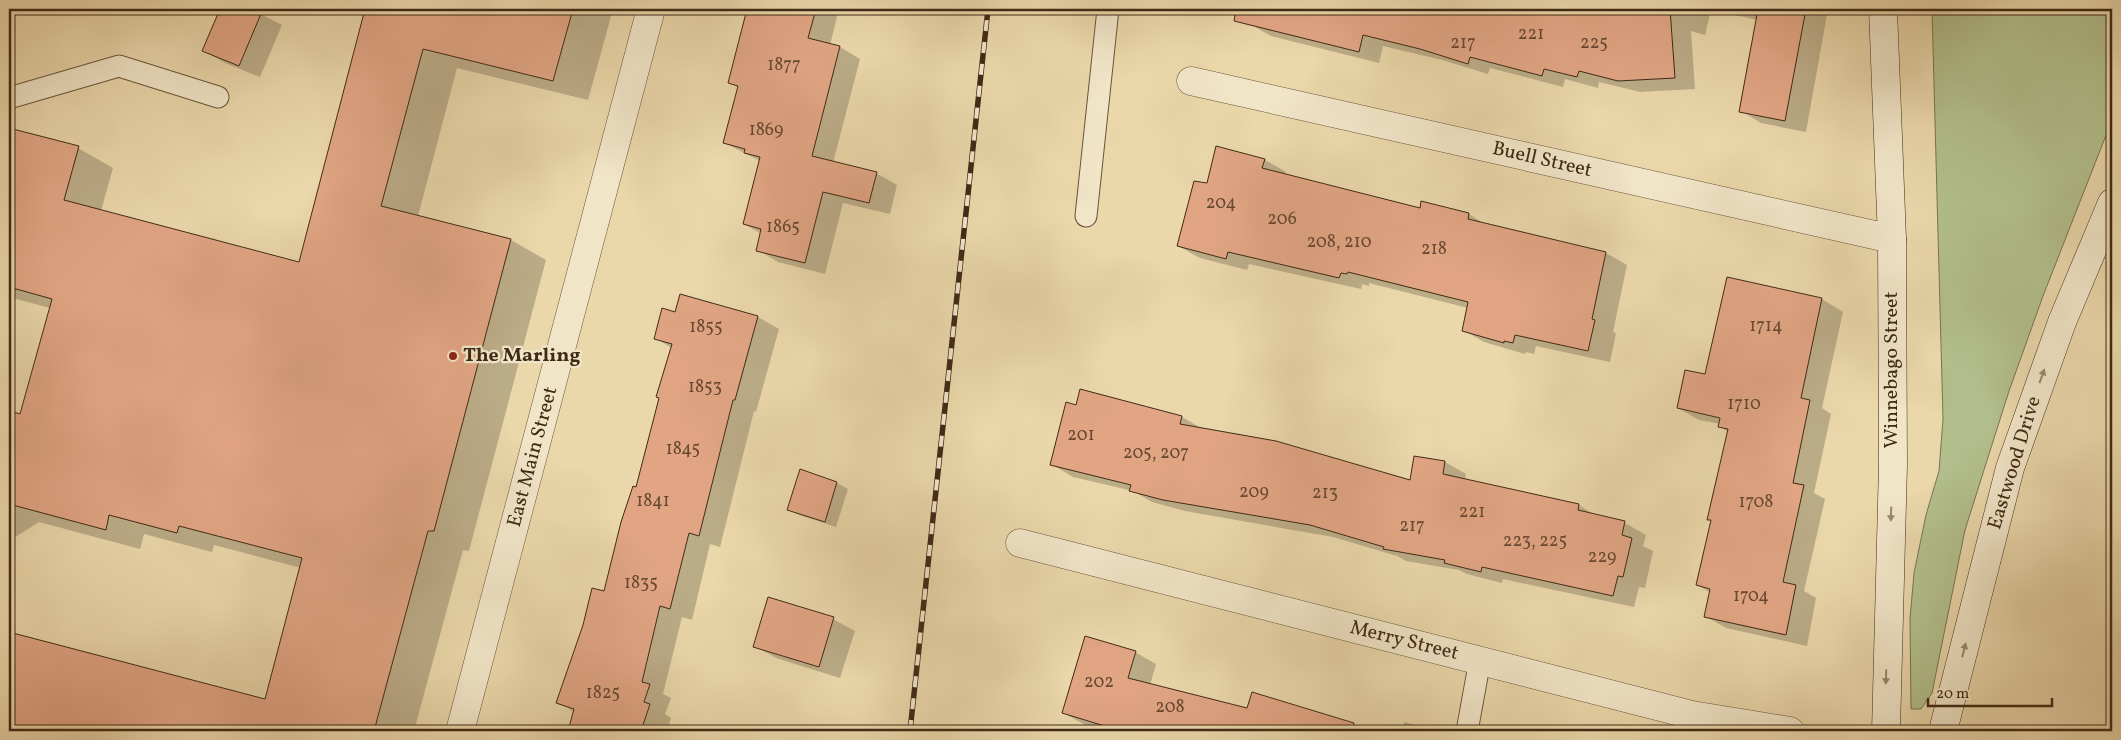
<svg xmlns="http://www.w3.org/2000/svg" width="2121" height="740" font-family="Vollkorn,serif">
	<rect width="100%" height="100%" fill="#ead7aa"/>
	<filter id="stains"><feTurbulence type="fractalNoise" baseFrequency=".004" numOctaves="4"/><feColorMatrix values="0 0 0 0 .2 0 0 0 0 .09 0 0 0 0 .02 0 0 0 .5 -.17"/></filter>
	<radialGradient id="worn" r=".72"><stop offset=".6" stop-color="#630" stop-opacity="0"/><stop offset="1" stop-color="#630" stop-opacity=".3"/></radialGradient>
	<path fill="#b2bf8c" stroke="#797451" d="M1932,9h180v111l-69,176 -34,95 -44,139 -33,163 -11,16h-10l-1,-90 4,-46 12,-58 13,-44 4,-52z"/>
	<g fill="#0003">
		<path d="M221,9h30l31,16 -22,52 -35,-14 -21,-12z"/>
		<path d="M366,9h247l-25,91 -131,-32 -39,148 93,24 35,20 -77,291 -6,-1 -49,181h-405v-98l256,68 36,-133 -87,-23 -2,7 -68,-18 -4,15 -101,-27 -30,19v-106l12,-19 29,-108 -41,-11v-155l3,-12 66,18 35,20 -12,43 199,53z"/>
		<path d="M748,9h91l-9,36 10,2 20,12 -27,104 43,10 21,12 -7,29 -47,-11 -18,71 -47,-12 -20,-12 4,-16 -18,-10 16,-63 -35,-18 14,-55 -10,-5z"/>
		<path d="M1254,9h574l-22,123 -45,-9 -20,-12 17,-91 -47,-10 -6,25 -14,-4 4,58 -55,3 -41,-10 -1,6 -33,-9 -2,8 -73,-19 -2,6 -46,-14 -59,-14 -4,17 -108,-27 -21,-12z"/>
		<path d="M1265,160l21,12 -1,3 136,34 48,5 17,11 120,28 21,12 -14,67 3,1 -6,29 -74,-16 -2,8 -8,-2 -1,2 -41,-12 -21,-12 5,-22 -99,-25v3l-7,-2 -1,5 -112,-25 -2,6 -47,-12 -22,-12 30,-61z"/>
		<path d="M1728,278l94,21 21,13 -21,96 9,6 -17,79 11,6 -21,92 12,7 -9,48 -81,-18 -21,-12 6,-23 -14,-8 15,-64 -3,-2 19,-87 -9,-6 1,-2 -21,-4 -21,-12 28,-32z"/>
		<path d="M681,296l77,21 21,12 -23,83 -2,-1 -34,136 -10,-3 -18,76 -10,-3 -19,77 8,4 -6,16 6,4 -4,13h-97l4,-19 -16,-10 47,-110 32,-103 35,-141 -17,-10 21,-25z"/>
		<path d="M1077,406l105,11 21,12 208,53 4,-24 30,4 21,12 -1,6 114,25 17,11 29,7 21,12 -3,11 10,5 -8,37 -6,-1 -5,20 -131,-28 -1,4 -35,-9 -8,-4 -53,-9 -9,-5 -64,-19 -148,-26 -33,-9 -19,-11 -60,-14 -22,-13z"/>
		<path d="M801,471l36,12 11,6 -12,38 -37,-12 -11,-6z"/>
		<path d="M833,619l22,12 -15,47 -64,-20 -21,-12z"/>
		<path d="M1135,652l21,12 -6,21 171,46h-215l-21,-6 -21,-12z"/>
		<path d="M1404,722l33,8 3,1h-61l1,-5 22,5z"/>
	</g>
	<g fill="#e1a584" stroke="#402a16">
		<path d="M220,9h43l-24,57 -37,-15z"/>
		<path d="M365,9h208l-20,72 -130,-32 -42,157 130,33 -77,292h-6l-54,200h-365v-99l256,67 37,-141 -123,-32 -2,7 -68,-18 -3,15 -97,-26v-72l5,-20 6,2 32,-115 -43,-12v-159l70,18 -15,54 235,62z"/>
		<path d="M747,9h69l-8,29 32,8 -28,110 65,16 -8,31 -46,-11 -18,71 -49,-12 5,-22 -18,-5 17,-67 -16,-4 1,-4 -22,-6 15,-57 -10,-3z"/>
		<path d="M1236,9h434l5,69 -57,3 -39,-10 -2,6 -33,-8 -2,7 -72,-19 -2,7 -48,-15 -57,-14 -4,17 -125,-31z"/>
		<path d="M1758,9h48l-21,112 -46,-9z"/>
		<path d="M1216,146l49,13 -3,9 158,40 1,-7 48,12 -1,6 138,33 -14,67 3,1 -7,31 -73,-16 -2,8 -9,-2v2l-42,-12 6,-29 -120,-30 -1,2 -6,-1 -2,5 -111,-26 -2,7 -49,-13 17,-65 13,2z"/>
		<path d="M1727,277l95,21 -21,100 9,2 -17,83 11,2 -21,97 13,3 -10,50 -82,-18 6,-28 -14,-4 15,-65h-4l21,-91 -10,-2 2,-9 -43,-10 8,-38 20,4z"/>
		<path d="M680,294l78,22 -23,84h-2l-34,136 -10,-3 -19,76 -10,-3 -18,76 8,2 -6,18 6,2 -9,27h-73l6,-22 -18,-6 27,-78 9,-37 12,3 17,-69 12,-36 3,1 23,-89 -3,-1 16,-53 -18,-5 8,-31 13,4z"/>
		<path d="M1080,389l102,27 -2,8 96,17 134,39 4,-24 31,5 -2,13 136,30 -1,6 47,11 -3,14 10,3 -9,39 -5,-1 -5,20 -131,-29 -1,5 -37,-9 1,-3 -62,-11 1,-2 -74,-22 -147,-25 -34,-9 2,-6 -81,-20 16,-63 10,3z"/>
		<path d="M800,469l37,13 -12,40 -38,-12z"/>
		<path d="M768,597l66,20 -15,50 -66,-20z"/>
		<path d="M1085,636l51,15 -8,27 119,30 5,-16 102,31 -1,8h-232l-59,-18z"/>
	</g>
	<g fill="none" stroke-linecap="round" stroke-linejoin="round">
		<g stroke="#6a553b" stroke-width="23">
			<g id="lane">
				<path d="M9,98l110,-32 99,31"/>
				<path d="M1086,216l22,-207"/>
				<path d="M1467,731l13,-71"/>
			</g>
		</g>
		<g stroke="#6a553b" stroke-width="29">
			<g id="street">
				<path d="M1191,81l701,158"/>
				<path d="M1020,543l672,172 98,16"/>
				<path d="M460,731l191,-722"/>
			</g>
		</g>
		<g stroke="#402a16" stroke-width="29">
			<g id="secondary">
				<path d="M1883,9l9,230 1,226 -7,266"/>
				<path d="M1943,731l67,-263 52,-146 50,-119"/>
			</g>
		</g>
		<use href="#lane" stroke="#f1e5c8" stroke-width="21"/>
		<use href="#street" stroke="#f1e5c8" stroke-width="28"/>
		<use href="#secondary" stroke="#f1e5c8" stroke-width="28"/>
		<g stroke="#402a16" stroke-width="5.5">
			<path id="rail" d="M910,731l78,-722"/>
		</g>
		<use href="#rail" stroke="#f1e5c8" stroke-width="4" stroke-dasharray="11" stroke-linecap="butt"/>
	</g>
	<defs><path id="oneway-solid" d="M-6-.8H1V-3.2L6.5 0L1 3.2V.8H-6Z" transform="scale(1.25)"/></defs>
	<g fill="#98886f">
		<use href="#oneway-solid" transform="translate(2042 376) rotate(-70)"/>
		<use href="#oneway-solid" transform="translate(1891 514) rotate(92)"/>
		<use href="#oneway-solid" transform="translate(1964 650) rotate(-76)"/>
		<use href="#oneway-solid" transform="translate(1886 677) rotate(92)"/>
	</g>
	<circle fill="#8f2418" stroke="#f1e5c8" stroke-width="2" cx="453" cy="356" r="5"/>
	<g text-anchor="middle" dominant-baseline="central" stroke-width="4.5" stroke-linejoin="round" paint-order="stroke">
		<g font-size="18" fill="#684932">
			<text x="1531" y="34">221</text>
			<text x="1463" y="43">217</text>
			<text x="1594" y="43">225</text>
			<text x="784" y="65">1877</text>
			<text x="766" y="130">1869</text>
			<text x="1221" y="203">204</text>
			<text x="1282" y="219">206</text>
			<text x="783" y="227">1865</text>
			<text x="1339" y="242">208, 210</text>
			<text x="1434" y="249">218</text>
			<text x="1766" y="326">1714</text>
			<text x="706" y="327">1855</text>
			<text x="705" y="387">1853</text>
			<text x="1744" y="404">1710</text>
			<text x="1081" y="435">201</text>
			<text x="683" y="449">1845</text>
			<text x="1156" y="453">205, 207</text>
			<text x="1254" y="492">209</text>
			<text x="1325" y="493">213</text>
			<text x="653" y="501">1841</text>
			<text x="1756" y="502">1708</text>
			<text x="1472" y="512">221</text>
			<text x="1412" y="526">217</text>
			<text x="1535" y="541">223, 225</text>
			<text x="1602" y="557">229</text>
			<text x="641" y="583">1835</text>
			<text x="1751" y="596">1704</text>
			<text x="1099" y="682">202</text>
			<text x="603" y="693">1825</text>
			<text x="1170" y="707">208</text>
		</g>
		<g font-size="20" fill="#402a16" stroke="#f1e5c8">
			<text transform="translate(1542 160) rotate(13)">Buell Street</text>
			<text transform="translate(1892 370) rotate(-90)">Winnebago Street</text>
			<text transform="translate(533 457) rotate(-75)">East Main Street</text>
			<text transform="translate(2015 463) rotate(-73)">Eastwood Drive</text>
			<text transform="translate(1404 641) rotate(14)">Merry Street</text>
		</g>
		<g font-size="20" font-weight="bold" fill="#402a16" stroke="#f1e5c8" text-anchor="start">
			<text x="463" y="356">The Marling</text>
		</g>
	</g>
	<rect width="2121" height="740" fill="none" stroke="#ead7aa" stroke-width="30"/>
	<rect x="10" y="10" width="2101" height="720" fill="none" stroke="#402a16" stroke-width="2.5"/>
	<rect x="15" y="15" width="2091" height="710" fill="none" stroke="#402a16"/>
	<path d="M1928 698v8h124v-8" fill="none" stroke="#402a16" stroke-width="2.5"/>
	<text x="1936" y="698" font-size="15" fill="#402a16" stroke="#f1e5c8" stroke-width="4" paint-order="stroke">20 m</text>
	<rect width="100%" height="100%" filter="url(#stains)"/>
	<rect width="100%" height="100%" fill="url(#worn)"/>
</svg>
